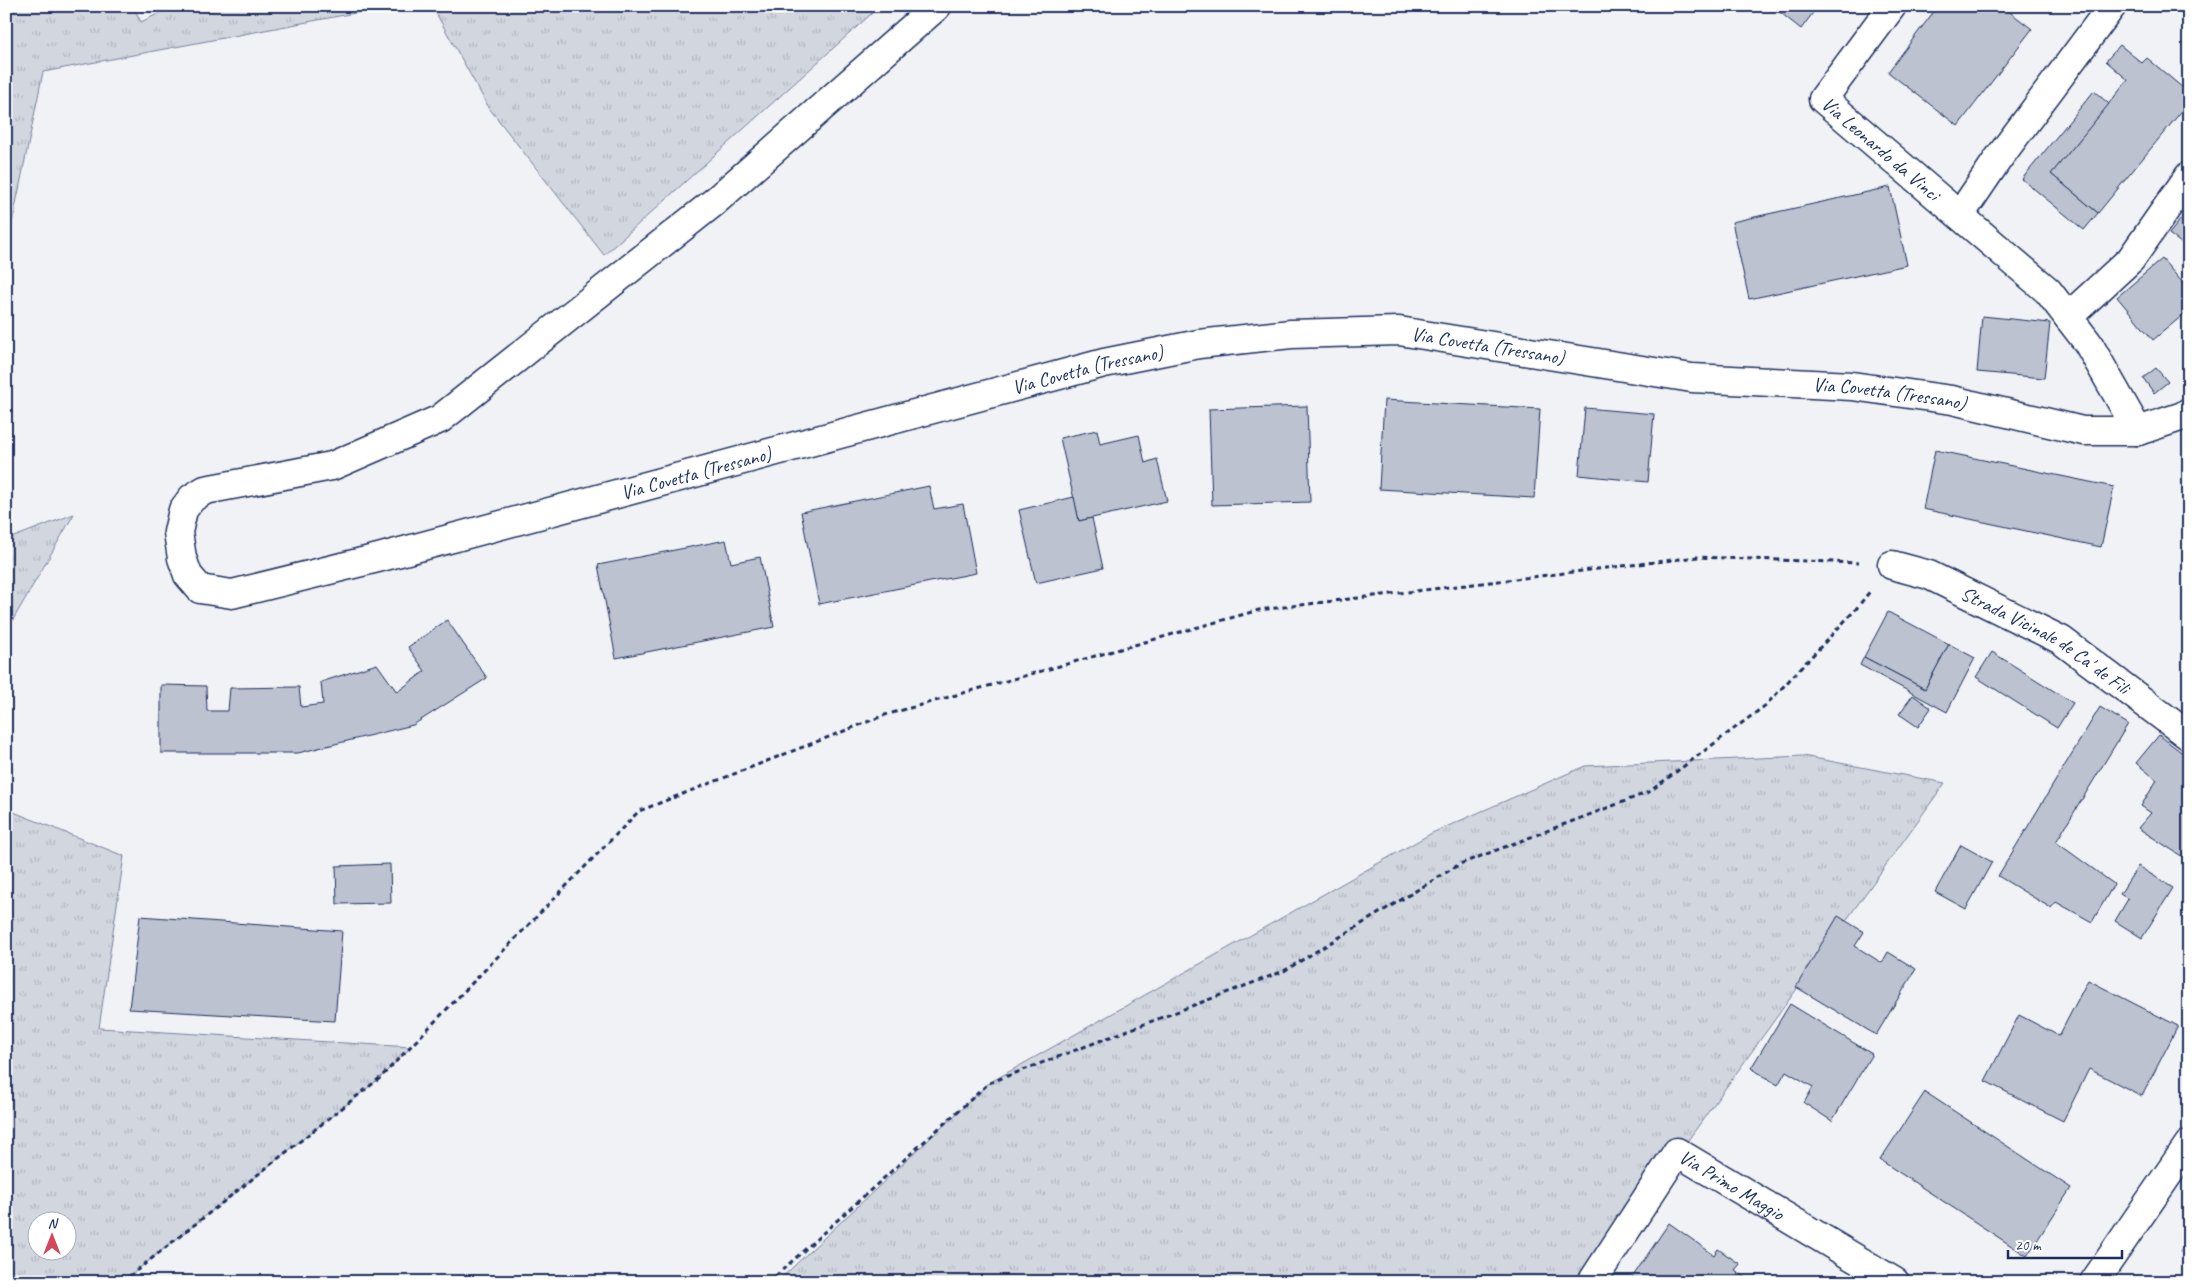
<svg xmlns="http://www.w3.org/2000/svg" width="2195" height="1288" font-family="Caveat,sans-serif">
	<defs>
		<pattern id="grass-tufts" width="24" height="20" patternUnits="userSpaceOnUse" patternTransform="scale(1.25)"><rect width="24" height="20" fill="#d2d6df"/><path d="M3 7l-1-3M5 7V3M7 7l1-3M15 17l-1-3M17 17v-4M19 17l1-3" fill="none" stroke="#b4b8c2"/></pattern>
	</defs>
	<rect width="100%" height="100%" fill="#f1f2f5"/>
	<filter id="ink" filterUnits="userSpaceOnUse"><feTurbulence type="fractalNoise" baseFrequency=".02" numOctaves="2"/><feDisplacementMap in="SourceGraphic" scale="10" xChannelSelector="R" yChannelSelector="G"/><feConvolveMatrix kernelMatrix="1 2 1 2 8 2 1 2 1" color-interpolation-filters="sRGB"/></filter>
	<g filter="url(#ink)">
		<g fill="url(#grass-tufts)" stroke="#76829e" fill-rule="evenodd">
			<path d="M6,6h127l8,16 33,-16h218l-349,66 -37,181z"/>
			<path d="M432,6h448l-276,249 -115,-147z"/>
			<path d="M74,514l-68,118v-92z"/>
			<path d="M1803,756l142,27 -359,499h-809l212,-199 443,-250 153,-67z"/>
			<path d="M6,809l118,47 -25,172 312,19 -31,31 -258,204h-116zM68,1220v30h-30v-30z"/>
		</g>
		<g fill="#bcc2d0" stroke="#1b2f5e">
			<path d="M1772,6h46l-17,23z"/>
			<path d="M1938,6h64l30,23 -74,97 -70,-54z"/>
			<path d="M2120,45l22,18 5,-5 42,35v9l-91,111 -47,-39 77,-94 -22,-19z"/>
			<path d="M2094,91l15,13 -58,70 47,39 -14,17 -62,-51z"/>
			<path d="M1890,187l17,78 -158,34 -17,-77z"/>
			<path d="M2189,209v40l-20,-15z"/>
			<path d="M2162,259l27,31v20l-36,30 -36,-43z"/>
			<path d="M1982,316l68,7 -6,55 -67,-6z"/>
			<path d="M2156,368l12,14 -14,11 -11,-15z"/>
			<path d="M1384,400l156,9 -6,89 -155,-9z"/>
			<path d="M1307,406l3,96 -98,3 -3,-96z"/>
			<path d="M1585,408l69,6 -6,68 -69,-7z"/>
			<path d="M1097,430l3,14 39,-9 6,28 12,-4 10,42 -88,20 -19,-83z"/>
			<path d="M1935,450l179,37 -13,60 -178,-38z"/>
			<path d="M929,486l5,23 29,-5 13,69 -157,31 -18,-92z"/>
			<path d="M1074,497l5,24 13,-3 11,50 -67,15 -17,-73z"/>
			<path d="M726,540l5,23 29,-6 14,70 -158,31 -18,-93z"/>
			<path d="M1888,612l61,32 -24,45 -61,-32z"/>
			<path d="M447,620l40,58 -74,47 -115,28h-137v-68l45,1 1,25h21l2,-23 69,-1 2,20 22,-3 -2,-22 56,-18 20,28 28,-21 -17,-24z"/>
			<path d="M1949,644l26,14 -28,54 -87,-47 4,-8 61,32z"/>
			<path d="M1992,652l81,51 -16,25 -81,-51z"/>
			<path d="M1913,695l18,13 -13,19 -19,-13z"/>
			<path d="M2100,707l28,17 -72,118 58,42 -22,38 -36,-20 -5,6 -53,-32z"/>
			<path d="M2159,735l30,23v98l-3,3 -48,-31 13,-15 -10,-7 16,-26 -21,-17z"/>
			<path d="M1961,845l31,17 -26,47 -31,-17z"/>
			<path d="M390,864l1,39 -54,1 -1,-38z"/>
			<path d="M2138,866l35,22 -31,50 -27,-17 13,-22 -8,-5z"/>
			<path d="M140,916l202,15 -7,90 -206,-12z"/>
			<path d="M1838,916l26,16 -9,14 27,17 6,-11 28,17 -40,66 -80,-48z"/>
			<path d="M2088,980l90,46 -36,70 -53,-27 -26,52 -78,-40 34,-66 40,21z"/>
			<path d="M1790,1004l82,50 -40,67 -28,-18 9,-16 -27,-16 -8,14 -27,-17z"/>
			<path d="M1925,1092l146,96 -44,68 -147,-96z"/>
			<path d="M1669,1223l45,32 4,-6 22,15 -5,6 17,12h-123z"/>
			<path d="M2189,1239v19l-9,-6z"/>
		</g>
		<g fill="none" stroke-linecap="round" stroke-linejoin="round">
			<g stroke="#1b2f5e" stroke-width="31">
				<g id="minor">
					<path id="s1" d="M937,6l-224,197 -273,216 -108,47 -127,24 -13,8 -9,12 -5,22 4,26 6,17 12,14 32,5 146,-36 726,-195 95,-19 92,-10 108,-3 293,47 160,8 100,14 131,31h55l45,-15 6,-4"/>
					<path id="s2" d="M1892,6l-69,93 225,192 40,52 50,88"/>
					<path d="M1960,215l38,-56 114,-153"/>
					<path d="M2068,317l63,-58 58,-83"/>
					<path id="s3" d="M1892,565l37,10 132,65 128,96"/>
					<path id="s4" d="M1592,1282l85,-130 218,130"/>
					<path d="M2094,1282l95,-138"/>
				</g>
			</g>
			<g stroke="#1b2f5e" stroke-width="3" stroke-dasharray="5 4" stroke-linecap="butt">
				<path d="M122,1282l258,-204 259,-267 246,-96 374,-105 438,-53 162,6"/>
				<path d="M769,1282l220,-199 295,-112 176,-107 189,-72 117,-87 90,-96 15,-19"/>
			</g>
			<use href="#minor" stroke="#fff" stroke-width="28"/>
		</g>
	</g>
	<g text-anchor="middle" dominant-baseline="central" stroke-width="4" stroke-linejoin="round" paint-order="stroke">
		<g font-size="20" fill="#1b2f5e" stroke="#fff">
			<text stroke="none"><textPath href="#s2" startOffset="192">Via Leonardo da Vinci</textPath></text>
			<text stroke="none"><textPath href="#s1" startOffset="2331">Via Covetta (Tressano)</textPath></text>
			<text stroke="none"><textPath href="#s1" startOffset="1926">Via Covetta (Tressano)</textPath></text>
			<text stroke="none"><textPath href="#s1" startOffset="2736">Via Covetta (Tressano)</textPath></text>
			<text stroke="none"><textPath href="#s1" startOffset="1521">Via Covetta (Tressano)</textPath></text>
			<text stroke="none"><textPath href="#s3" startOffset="172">Strada Vicinale de Ca' de Fili</textPath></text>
			<text stroke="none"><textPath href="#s4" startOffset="219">Via Primo Maggio</textPath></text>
		</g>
	</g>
	<rect width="2195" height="1288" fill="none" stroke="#fff" stroke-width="25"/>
	<rect x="12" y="12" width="2170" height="1263" fill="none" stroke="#1b2f5e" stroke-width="2" filter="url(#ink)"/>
	<g transform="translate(52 1236)"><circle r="24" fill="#ffffff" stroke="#a4acbf"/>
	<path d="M0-4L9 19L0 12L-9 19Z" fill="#d1495b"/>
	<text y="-8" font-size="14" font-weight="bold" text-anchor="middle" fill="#1b2f5e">N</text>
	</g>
	<path d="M2008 1250v8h114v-8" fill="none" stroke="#1b2f5e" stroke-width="2.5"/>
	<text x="2015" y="1250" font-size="15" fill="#1b2f5e" stroke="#ffffff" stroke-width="4" paint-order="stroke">20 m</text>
</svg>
